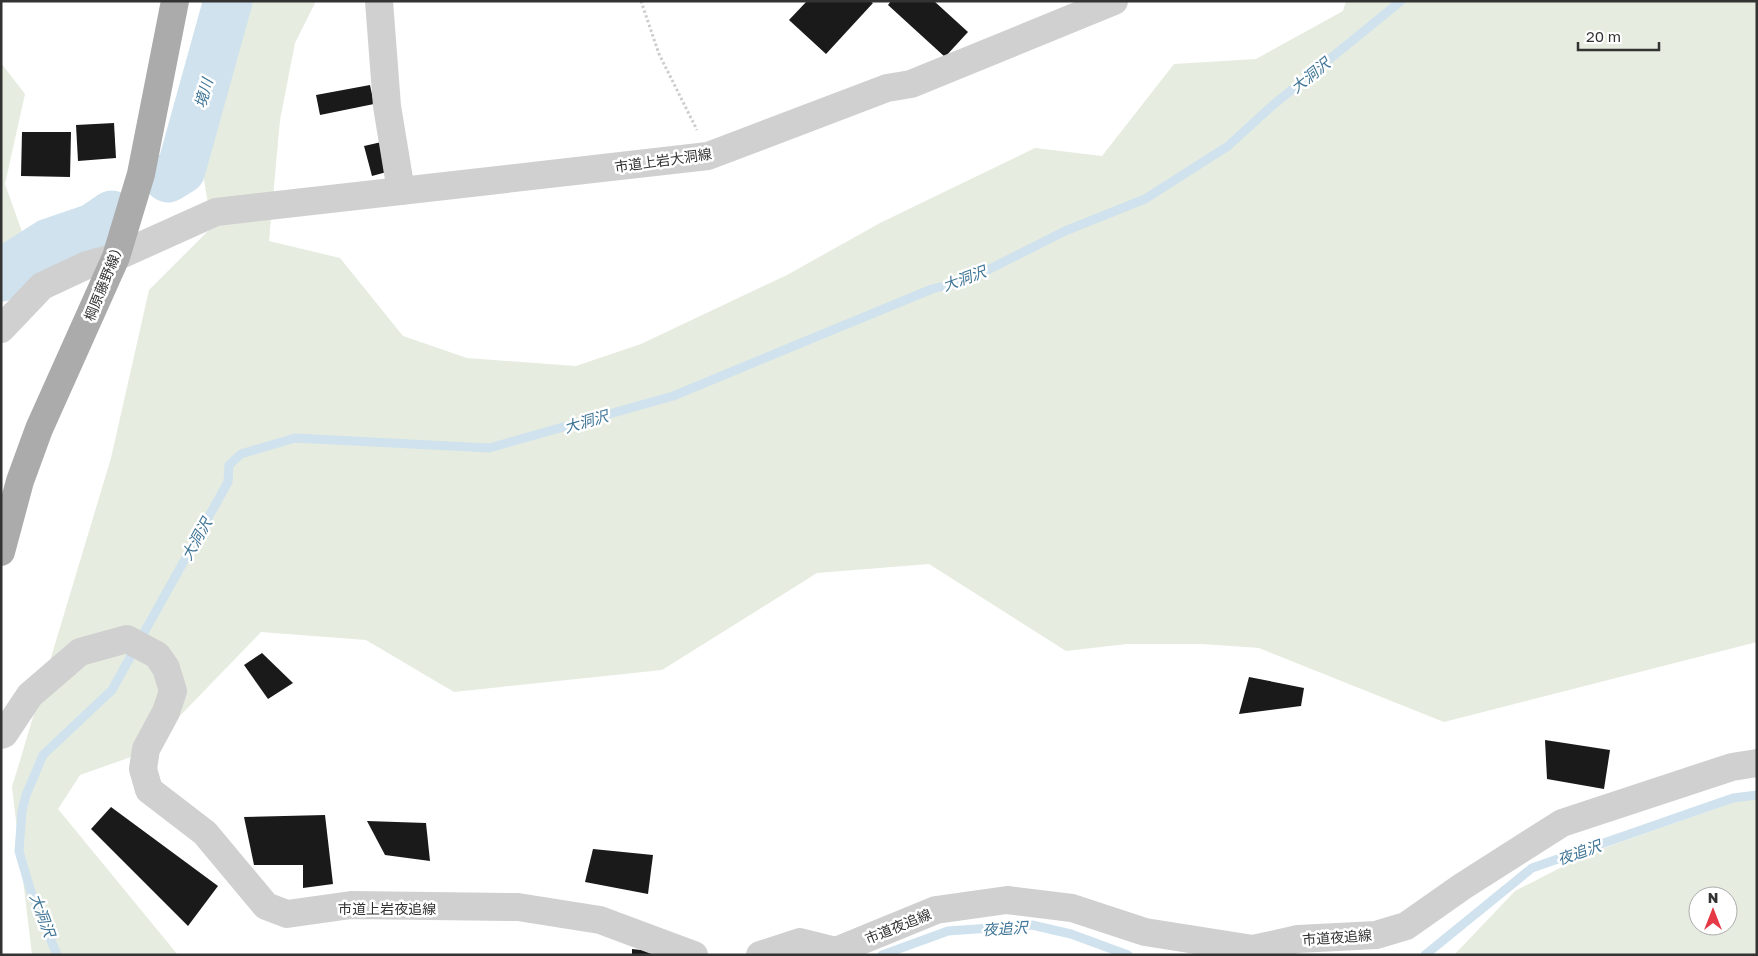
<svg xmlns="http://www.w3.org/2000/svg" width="1758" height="956" font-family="'Golos Text','Noto Sans JP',sans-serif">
	<rect width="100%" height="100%" fill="#fff"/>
	<g fill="#e6ecdf" fill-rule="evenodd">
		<path d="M204,1h112l-21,42 -15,77 -11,121 71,17 63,78 64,22 109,8 65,-22 146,-69 93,-52 155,-75 67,8 72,-92 82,-5 87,-48 3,-10h411v641l-313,80 -185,-74 -57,-4h-75l-61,7 -137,-87 -112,9 -155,97 -208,22 -88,-52 -105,-8 -116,120 -65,23 -22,34 120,146h-146l-20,-168 99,-329 38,-168 63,-63 -22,-129z"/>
		<path d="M1,63l24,31 -20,90 21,59 -25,8z"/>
		<path d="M1757,794v161h-303l61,-64 72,-37zM1698,896h30v30h-30z"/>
	</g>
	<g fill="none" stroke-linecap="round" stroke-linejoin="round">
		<g stroke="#cfe2ee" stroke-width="9">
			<path d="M57,955l-27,-66 -11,-38 3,-40 4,-16 17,-40 69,-65 116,-208 1,-17 12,-11 54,-16 194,10 184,-52 259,-107 36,-9 97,-49 80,-32 83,-53 45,-41 128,-104"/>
			<path d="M882,955l66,-24 84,-6 39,9 57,21"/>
			<path d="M1425,955l107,-87 201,-70 24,-3"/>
		</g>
		<g stroke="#cfe2ee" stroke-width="49">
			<path d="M168,178l13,-8 47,-169"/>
			<path d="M1,277l10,-10 38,-24 44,-15 19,-13"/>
		</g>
	</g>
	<g fill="#1a1a1a">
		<path d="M807,1h63l3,2 -47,51 -37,-34z"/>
		<path d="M891,1h43l34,31 -23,25 -57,-52z"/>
		<path d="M370,85l4,19 -54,11 -4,-20z"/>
		<path d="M114,123l2,35 -38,3 -2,-36z"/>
		<path d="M22,132h49l-1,45 -49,-1z"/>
		<path d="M386,141l8,29 -22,6 -8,-30z"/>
		<path d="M262,653l31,30 -25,16 -24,-34z"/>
		<path d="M1249,677l55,11 -3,18 -62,8z"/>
		<path d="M1545,740l65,10 -6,39 -57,-10z"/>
		<path d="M111,807l107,79 -30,40 -97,-97z"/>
		<path d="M325,815l8,69 -30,4v-23h-49l-10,-48z"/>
		<path d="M367,821l59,2 4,38 -45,-6z"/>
		<path d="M593,849l60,6 -5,39 -63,-12z"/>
		<path d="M632,949l35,4v2h-35z"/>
	</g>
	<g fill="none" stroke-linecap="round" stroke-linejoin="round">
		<path stroke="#cdcdcd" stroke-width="3" stroke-dasharray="2.5 2.5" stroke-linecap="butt" d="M641,1l18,53 38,76"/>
		<g stroke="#d0d0d0" stroke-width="28">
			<path d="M379,1l8,105 14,85"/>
			<path d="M1,329l41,-43 45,-21 29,-8 100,-45 492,-56 179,-68 24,-4 203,-83"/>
			<path d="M1,735l3,-1 26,-39 50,-43 47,-13 30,16 9,13 7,23 -7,21 -20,37 -3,20 6,21 56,43 61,73 21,8 64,-9 167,2 82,13 94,35"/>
			<path d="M760,955l40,-13 36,9"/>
			<path d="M834,955l2,-4 100,-41 71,-10 65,8 73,24 108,17 45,-10 78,-4 30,-9 57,-40 99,-63 170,-56 25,-4"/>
		</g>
		<path stroke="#ababab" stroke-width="28" d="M1,552l19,-71 19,-52 77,-172 25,-83 34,-173"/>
	</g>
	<g text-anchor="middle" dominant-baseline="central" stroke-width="5" stroke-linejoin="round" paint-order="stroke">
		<g font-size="14" fill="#333" stroke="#fff">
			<text transform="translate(663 160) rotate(-8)">市道上岩大洞線</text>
			<text transform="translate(104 281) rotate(-68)">棡原藤野線）</text>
			<text x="387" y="908">市道上岩夜追線</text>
			<text transform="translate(898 926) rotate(-22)">市道夜追線</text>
			<text transform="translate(1337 937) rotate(-4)">市道夜追線</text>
		</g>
		<g font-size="15" font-style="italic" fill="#3f7597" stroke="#fff">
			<text transform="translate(1310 75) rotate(-39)">大洞沢</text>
			<text transform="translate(203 93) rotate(-74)">境川</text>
			<text transform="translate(964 278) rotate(-20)">大洞沢</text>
			<text transform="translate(586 421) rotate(-16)">大洞沢</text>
			<text transform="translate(196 539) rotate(-61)">大洞沢</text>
			<text transform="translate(1579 852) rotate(-19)">夜追沢</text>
			<text transform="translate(43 915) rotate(70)">大洞沢</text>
			<text transform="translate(1005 928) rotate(-3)">夜追沢</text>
		</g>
	</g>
	<rect width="1758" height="956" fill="none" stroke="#333333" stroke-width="5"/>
	<g transform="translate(1713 911)"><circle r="24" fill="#ffffff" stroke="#adadad"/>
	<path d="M0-4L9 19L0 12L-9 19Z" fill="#e63946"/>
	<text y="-8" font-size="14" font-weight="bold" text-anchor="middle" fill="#333333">N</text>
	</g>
	<path d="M1578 42v8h81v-8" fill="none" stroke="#333333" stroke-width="2.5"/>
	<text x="1586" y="42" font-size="15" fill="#333333" stroke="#ffffff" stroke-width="4" paint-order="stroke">20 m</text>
</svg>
